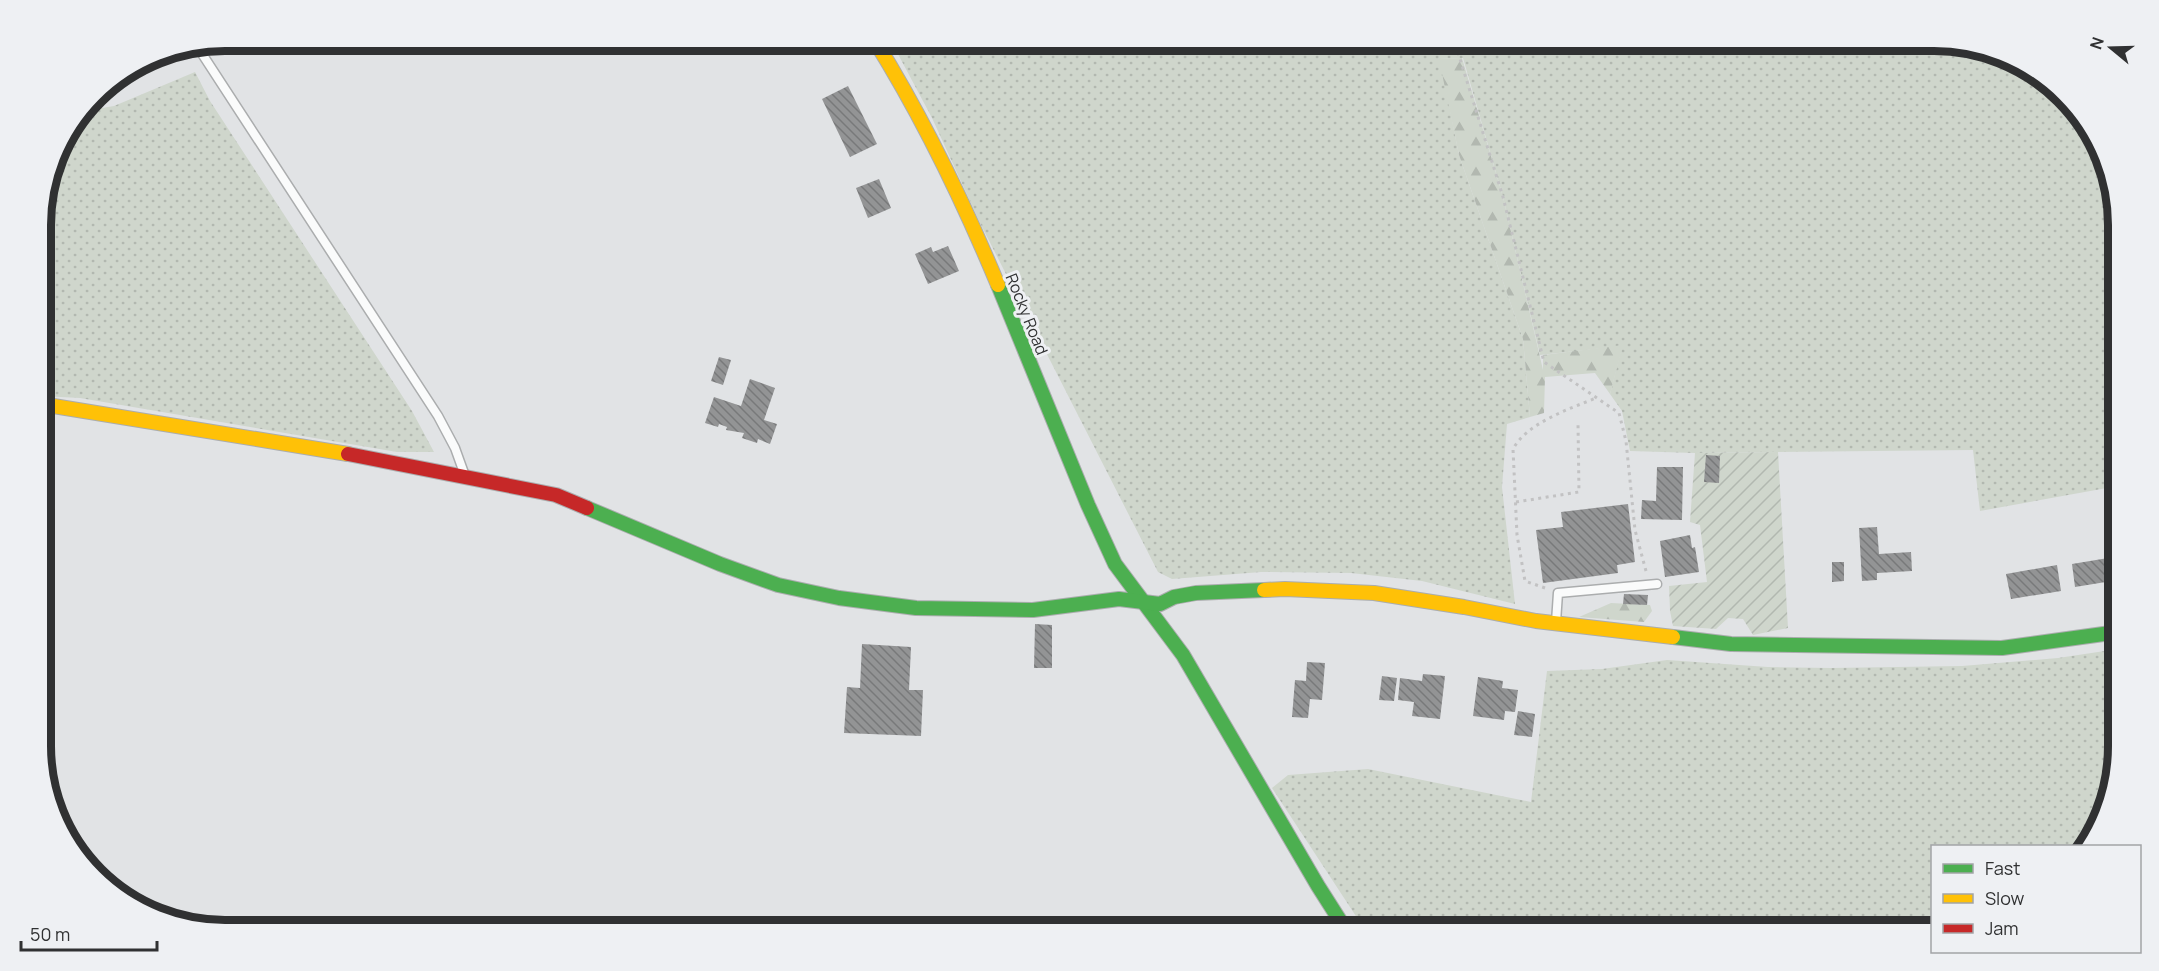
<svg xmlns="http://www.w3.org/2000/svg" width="2159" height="971" font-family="Manrope,sans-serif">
	<defs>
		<pattern id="grass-dots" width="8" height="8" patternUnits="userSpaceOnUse" patternTransform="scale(1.5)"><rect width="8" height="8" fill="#cfd6cc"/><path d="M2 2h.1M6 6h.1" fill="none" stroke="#b2b8b0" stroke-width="1.8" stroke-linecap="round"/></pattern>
		<pattern id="forest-firs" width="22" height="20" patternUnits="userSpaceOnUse" patternTransform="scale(1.5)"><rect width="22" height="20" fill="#cfd6cc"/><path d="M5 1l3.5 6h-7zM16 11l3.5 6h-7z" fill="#b2b8b0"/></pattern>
		<pattern id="garden-furrows" width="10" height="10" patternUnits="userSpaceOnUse" patternTransform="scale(1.5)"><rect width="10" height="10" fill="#cfd6cc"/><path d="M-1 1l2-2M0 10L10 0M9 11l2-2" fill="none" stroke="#b2b8b0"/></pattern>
		<pattern id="building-back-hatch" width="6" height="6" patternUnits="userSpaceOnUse" patternTransform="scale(1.5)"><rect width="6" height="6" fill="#939495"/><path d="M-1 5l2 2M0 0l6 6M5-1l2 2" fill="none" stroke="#78797a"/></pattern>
	</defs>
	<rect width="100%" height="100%" fill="#e1e3e5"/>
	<g fill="url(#grass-dots)">
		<path d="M891,41h1043l70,13 76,58 37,89 1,285 -138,25 -7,-61 -278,3 -65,-2 -8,-40 -12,-17 12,-48 -82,9 -37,-158 -40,-139 -23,1 19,96 64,184 7,78 -23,7 -5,63 13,117 -93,-23 -71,-8 -90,-1 -89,7 -14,-7 -178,-349 -48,-105z"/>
		<path d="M195,72l15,29 202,310 22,41h-37l-317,-54 -39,-2v-184l19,-69 24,-32 30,-5z"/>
		<path d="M2118,649v98l-13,69 -18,30h-155v84h-567l-93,-142 16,-13 80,-6 163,33 16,-131 55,-2 65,-9 101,7 63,1 131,-2 96,-8z"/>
	</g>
	<g fill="url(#forest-firs)">
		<path d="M1462,58l41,139 40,173v-15l80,-10 -13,49 -15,-21 -50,4 -1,36 -14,4 -7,-78 -64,-184 -20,-96z"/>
		<path d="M1611,603l39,2 2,6 -8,11 -65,-5z"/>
	</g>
	<path fill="url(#garden-furrows)" d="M1778,452l10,176 -35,7 -10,-16 -15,-1 -12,11 -43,-3 -3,-15 -1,-25 38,-4 -7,-57 -10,-3 5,-69z"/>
	<g fill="url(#building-back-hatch)">
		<path d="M155,54l5,9 -21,14 -6,-9z"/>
		<path d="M848,86l29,58 -27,13 -28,-58z"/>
		<path d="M879,179l12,29 -23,10 -12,-30z"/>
		<path d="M948,246l11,25 -31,13 -13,-30 16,-7 2,5z"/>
		<path d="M719,357l12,3 -8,25 -12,-4z"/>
		<path d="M750,379l25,9 -11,32 13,4 -7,20 -12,-5 -1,4 -15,-5 2,-5 -18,-3 1,-3 -8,-3 -1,3 -13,-4 9,-26 27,9z"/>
		<path d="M1706,455l14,1 -1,27 -15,-1z"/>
		<path d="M1657,467h26l-1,53 -41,-1 1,-19 14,1z"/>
		<path d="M1628,504l7,58 -18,3 1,8 -75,10 -7,-53 27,-3 -2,-15z"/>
		<path d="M1877,527l2,27 32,-2 1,19 -35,2v7l-15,1 -3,-53z"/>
		<path d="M1690,535l2,13 3,-1 4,25 -34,5 -5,-36z"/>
		<path d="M2118,537v43l-43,7 -3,-23 36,-6 -1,-6 9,-1 -3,-13z"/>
		<path d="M1832,562h12v19l-12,1z"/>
		<path d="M2057,565l4,26 -50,8 -5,-25z"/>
		<path d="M1624,594l24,1 -1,10 -24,-1z"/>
		<path d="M1035,624l17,1v43h-18z"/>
		<path d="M862,644l49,3 -2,43h14l-2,46 -77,-3 3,-46 13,1z"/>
		<path d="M1307,662l18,1 -3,37 -12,-1 -2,19 -16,-1 3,-37 11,1z"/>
		<path d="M1423,674l22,2 -5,43 -28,-3 2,-14 -16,-2 2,-22 22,3z"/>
		<path d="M1382,676l15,2 -3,23 -15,-1z"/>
		<path d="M1478,677l25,4 -1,7 16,2 -3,22 -10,-1 -1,9 -31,-4z"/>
		<path d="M1518,711l17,3 -3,23 -18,-2z"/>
	</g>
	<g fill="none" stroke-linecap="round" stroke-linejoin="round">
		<g stroke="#abadae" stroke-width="11">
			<g id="lane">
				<path d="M197,46l241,370 17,32 9,25"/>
				<path d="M1556,622l2,-29 99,-9"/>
			</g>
		</g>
		<g stroke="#abadae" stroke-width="16">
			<g id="fast">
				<path d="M998,285l90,220 27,59 68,91 135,231 28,44"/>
				<path d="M587,508l133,56 58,21 61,13 77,10 117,2 86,-11 41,5 14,-7 22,-4 68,-3"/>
				<path d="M1673,637l58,7 271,4 116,-16"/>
			</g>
		</g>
		<g stroke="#abadae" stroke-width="16">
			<g id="slow">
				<path d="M875,41c48,77 88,160 123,244"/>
				<path d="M41,404l307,50"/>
				<path d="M1264,590l21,-1 89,4 90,14 72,14 137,16"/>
			</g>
		</g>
		<g stroke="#abadae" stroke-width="16">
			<path id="jam" d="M348,454l208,41 31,13"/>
		</g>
		<g stroke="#c2c2c3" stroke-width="3" stroke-dasharray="3 4.5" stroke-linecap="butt">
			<path d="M1516,502l63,-10 -1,-69"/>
			<path d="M1646,571l-11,-41 -9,-89 -7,-28 -75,-51 -41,-165 -48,-154 297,-2"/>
			<path d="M1545,588l-20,-7 -8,-46 -4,-86c14,-26 56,-40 83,-51"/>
		</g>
		<use href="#lane" stroke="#fafbfb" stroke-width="8"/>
		<use href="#fast" stroke="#4caf50" stroke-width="14"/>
		<use href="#slow" stroke="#ffc107" stroke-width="14"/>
		<use href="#jam" stroke="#c62828" stroke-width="14"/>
	</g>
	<g text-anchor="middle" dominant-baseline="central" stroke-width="6" stroke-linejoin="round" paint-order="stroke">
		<g font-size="16" fill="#303132" stroke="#eef0f3">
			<text transform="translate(1027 314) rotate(68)">Rocky Road</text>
		</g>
	</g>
	<path d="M0 0H2159V971H0ZM225 51H1934A174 174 0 0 1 2108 225V746A174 174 0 0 1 1934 920H225A174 174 0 0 1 51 746V225A174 174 0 0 1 225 51Z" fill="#eef0f3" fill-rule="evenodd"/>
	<path fill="none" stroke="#303132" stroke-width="8" d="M225 51H1934A174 174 0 0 1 2108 225V746A174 174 0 0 1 1934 920H225A174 174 0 0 1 51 746V225A174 174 0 0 1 225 51Z"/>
	<rect x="1931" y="845" width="210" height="108" fill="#eef0f3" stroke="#a2a4a6" stroke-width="1.5"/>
	<rect x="1943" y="864" width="30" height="9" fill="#4caf50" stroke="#a2a4a6" stroke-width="1.5"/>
	<text x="1985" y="875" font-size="18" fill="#303132">Fast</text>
	<rect x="1943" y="894" width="30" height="9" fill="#ffc107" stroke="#a2a4a6" stroke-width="1.5"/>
	<text x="1985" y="905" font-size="18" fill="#303132">Slow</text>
	<rect x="1943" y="924" width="30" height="9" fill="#c62828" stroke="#a2a4a6" stroke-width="1.5"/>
	<text x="1985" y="935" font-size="18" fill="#303132">Jam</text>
	<g transform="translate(2111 48) rotate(289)" stroke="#eef0f3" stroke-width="4.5" paint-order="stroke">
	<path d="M0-4.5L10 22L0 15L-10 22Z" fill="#303132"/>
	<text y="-9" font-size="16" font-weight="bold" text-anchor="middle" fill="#303132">N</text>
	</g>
	<path d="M21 941v9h136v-9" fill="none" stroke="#303132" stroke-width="3"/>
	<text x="30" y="941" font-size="18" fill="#303132" stroke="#eef0f3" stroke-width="4.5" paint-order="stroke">50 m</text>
</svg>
